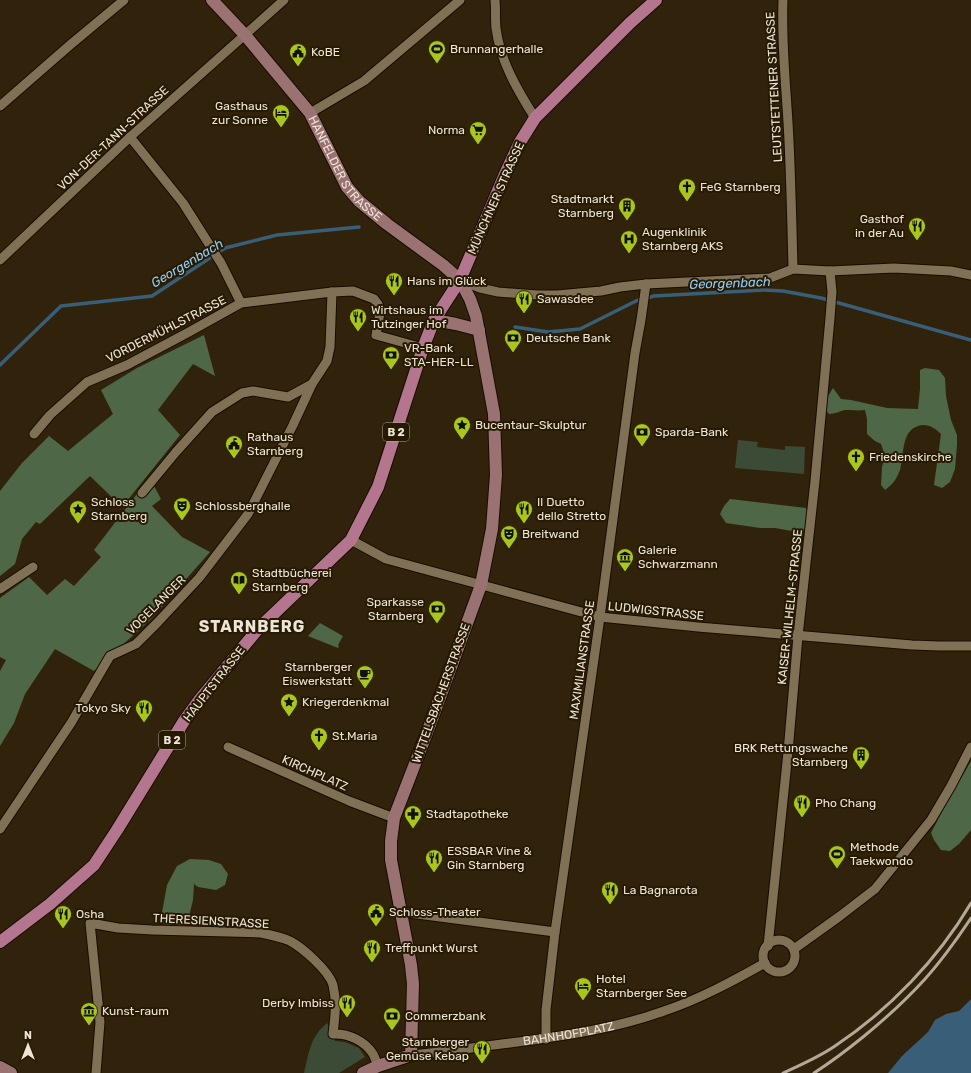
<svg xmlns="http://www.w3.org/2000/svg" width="971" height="1073" font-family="Rubik,sans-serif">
	<rect width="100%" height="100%" fill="#31230b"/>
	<g fill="#3b4b36">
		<path d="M738,440l20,2 -1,5 28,3v-4l20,1 -1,27 -69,-6z"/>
		<path d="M327,1023l6,11 2,7 10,1 14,6 6,9 -26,16h-35c5,-20 6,-36 23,-50z"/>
	</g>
	<g fill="#4e6746">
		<path d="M204,335l11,41 -22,-12 -35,46 22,25 -58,72 -32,-31 -50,48 -4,-2 -14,17 -7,25 -15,12v-85l22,-28 27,-27 19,15 45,-37 -12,-24 36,-22z"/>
		<path d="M925,368l14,2 6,8 1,18 5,24 6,15v10l-2,24 -5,13 -8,6 -8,-3 7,-51c-6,-6 -14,-11 -23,-8 -17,5 -14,30 -18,44 -4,10 -7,14 -15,20l-4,-5 1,-18 3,-11 -4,-12 -6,-3 -8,-7v-15l-2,-9c-7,1 -13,0 -20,0 -5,1 -10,4 -16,4l-7,-8 11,-18 8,11 10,1 36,8 31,1 2,-20v-19z"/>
		<path d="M153,484l8,15 -9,7 30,31 28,15 -59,67 -57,52 -39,-22 -30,45 -11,29 -14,23v-75l6,-11 -6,-3v-59l29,-21 18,18 18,-16 9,7 27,-29 -7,-7 43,-56 4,3z"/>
		<path d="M730,499l76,9 3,6 -1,10 -5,9 -28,-5h-15l-34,-5 -6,-9 4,-8z"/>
		<path d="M320,623l23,13 -5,9 1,1 -1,2 -30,-12z"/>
		<path d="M971,761v69l-12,14 -9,7 -9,-1 -7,-10 -3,-7 16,-31z"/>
		<path d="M190,859l19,1 12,4 7,10 -3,11 -9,5 -18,-3 -4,-3 -1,16 -6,25 -7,2 -8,1 -9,-5 -2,-5 6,-33 10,-19z"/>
	</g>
	<path fill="#385e78" d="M971,999v74h-83l14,-17 26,-24 7,-12 11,-6 13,-3z"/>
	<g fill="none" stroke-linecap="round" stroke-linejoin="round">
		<g stroke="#385e78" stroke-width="3.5">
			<path d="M515,327l33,5 32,-3 56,-28 18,-5 110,-6 19,1 38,7 150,42"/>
			<path d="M0,365l61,-59 91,-10 73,-48 52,-13 82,-8"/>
		</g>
		<g stroke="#180c00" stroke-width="11">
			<g id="street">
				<path d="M495,0c1,9 0,19 1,28 4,33 22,63 39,90"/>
				<path d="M783,0c-2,47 4,94 6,141 2,43 3,86 4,128"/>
				<path d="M0,106l70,-61 54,-45"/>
				<path d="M310,113l54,-32 96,-81"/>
				<path d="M130,137l53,66 38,60 20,40"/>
				<path d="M0,260l130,-123 154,-137"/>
				<path d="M460,280l20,8 18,4 40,3h19l44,-4 19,-4 26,-3 124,-6 23,-9 37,2 64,-3 57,3 20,4"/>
				<path d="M34,434l16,-19 37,-33 40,-17 62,-33 52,-29 91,-11 21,-1 21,8 4,5 2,9 -4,22 47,13"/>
				<path d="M142,493l34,-41 36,-40 30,-19 11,-2 35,6 24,-13 15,-23 3,-14 2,-55"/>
				<path d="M351,540l35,19 214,58 98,10 214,18 27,1h32"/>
				<path d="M0,589l33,-22"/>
				<path d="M228,747l121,54 45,17"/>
				<path d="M0,829l71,-106 39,-67 26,-12 22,-22 41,-44 49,-64 45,-89 19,-41"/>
				<path d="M402,912l153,20"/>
				<circle cx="779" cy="956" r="16"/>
				<path d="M768,946l20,-194 10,-116 17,-155 15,-163 2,-26 -2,-21"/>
				<path d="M794,949l46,-33 35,-27 56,-69 20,-34 20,-39"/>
				<path d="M546,1039v-29l9,-78 45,-315 35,-264 6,-33 5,-36"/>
				<path id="s1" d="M411,1055c33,-3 66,-8 99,-12 53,-7 104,-14 154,-32 36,-12 69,-30 101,-48"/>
				<path d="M96,1073l4,-51 -10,-99 28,5 34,2 109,3c10,2 20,4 29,8 13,7 39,30 43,44 4,17 2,32 0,49 15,-1 32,7 40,20 2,3 3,8 5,12"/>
			</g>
		</g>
		<g stroke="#180c00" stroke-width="14">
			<g id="secondary">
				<path id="s2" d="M212,0l33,35 65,78 37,74 12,14 28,23 56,41 17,15 10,19 6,17 18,98 2,61 -4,54 -11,56 -53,145 -34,88 -3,23v19l20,105 2,19 -2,71 -33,11 -15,7"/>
				<path d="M434,320l22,4 23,6"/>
				<path d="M0,1067l11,6"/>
			</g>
		</g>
		<g stroke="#180c00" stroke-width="14">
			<path id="primary" d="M0,942l50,-38 44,-39 23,-35 67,-109 16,-22 58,-70 93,-89 27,-53 45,-139 11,-28 26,-40 45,-106 15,-32 15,-24 95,-95 26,-23"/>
		</g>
		<use href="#street" stroke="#807055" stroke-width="9"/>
		<use href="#secondary" stroke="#9a7272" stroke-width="12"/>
		<use href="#primary" stroke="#b4758e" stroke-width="12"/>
		<g stroke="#b4a998" stroke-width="3">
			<path d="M783,1073c18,-8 36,-16 52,-27 54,-36 103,-87 136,-143"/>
			<path d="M814,1073c17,-11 33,-23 49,-36 22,-18 43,-37 62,-58 17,-19 32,-40 46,-61"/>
		</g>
	</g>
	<defs>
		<g id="stadium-pin" transform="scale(0.9)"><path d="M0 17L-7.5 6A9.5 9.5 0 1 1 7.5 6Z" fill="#a9c71a" stroke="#271a02"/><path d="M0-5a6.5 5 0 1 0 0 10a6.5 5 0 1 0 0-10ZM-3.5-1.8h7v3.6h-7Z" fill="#111"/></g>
		<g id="civic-pin" transform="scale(0.9)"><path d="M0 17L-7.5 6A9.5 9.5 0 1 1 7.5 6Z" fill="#a9c71a" stroke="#271a02"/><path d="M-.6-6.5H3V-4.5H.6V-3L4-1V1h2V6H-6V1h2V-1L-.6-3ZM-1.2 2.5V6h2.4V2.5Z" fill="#111"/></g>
		<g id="hotel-pin" transform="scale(0.9)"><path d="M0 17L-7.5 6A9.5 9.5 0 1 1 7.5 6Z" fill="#a9c71a" stroke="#271a02"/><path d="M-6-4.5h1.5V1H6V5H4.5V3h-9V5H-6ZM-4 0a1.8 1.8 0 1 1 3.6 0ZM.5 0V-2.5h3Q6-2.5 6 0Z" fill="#111"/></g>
		<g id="supermarket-pin" transform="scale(0.9)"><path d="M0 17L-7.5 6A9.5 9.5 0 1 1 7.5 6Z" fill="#a9c71a" stroke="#271a02"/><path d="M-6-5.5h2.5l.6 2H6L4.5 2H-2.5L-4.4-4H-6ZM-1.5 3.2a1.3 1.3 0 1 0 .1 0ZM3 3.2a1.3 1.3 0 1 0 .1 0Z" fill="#111"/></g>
		<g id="church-pin" transform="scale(0.9)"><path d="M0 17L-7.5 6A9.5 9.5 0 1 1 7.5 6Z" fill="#a9c71a" stroke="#271a02"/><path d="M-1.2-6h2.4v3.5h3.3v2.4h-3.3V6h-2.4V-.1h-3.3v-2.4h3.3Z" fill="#111"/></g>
		<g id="building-pin" transform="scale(0.9)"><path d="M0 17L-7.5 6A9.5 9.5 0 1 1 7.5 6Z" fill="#a9c71a" stroke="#271a02"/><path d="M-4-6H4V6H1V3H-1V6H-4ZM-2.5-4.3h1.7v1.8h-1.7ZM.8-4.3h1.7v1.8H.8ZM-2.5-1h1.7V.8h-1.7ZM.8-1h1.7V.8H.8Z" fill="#111"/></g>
		<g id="restaurant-pin" transform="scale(0.9)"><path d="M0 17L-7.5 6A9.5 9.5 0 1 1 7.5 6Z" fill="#a9c71a" stroke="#271a02"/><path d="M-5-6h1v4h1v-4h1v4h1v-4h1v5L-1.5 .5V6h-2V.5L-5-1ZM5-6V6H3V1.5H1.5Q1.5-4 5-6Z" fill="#111"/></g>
		<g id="hospital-pin" transform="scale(0.9)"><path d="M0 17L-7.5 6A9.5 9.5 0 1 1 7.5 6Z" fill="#a9c71a" stroke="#271a02"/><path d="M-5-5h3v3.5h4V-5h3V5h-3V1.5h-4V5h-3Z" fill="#111"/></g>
		<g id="bank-pin" transform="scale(0.9)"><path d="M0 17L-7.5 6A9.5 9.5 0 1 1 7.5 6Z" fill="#a9c71a" stroke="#271a02"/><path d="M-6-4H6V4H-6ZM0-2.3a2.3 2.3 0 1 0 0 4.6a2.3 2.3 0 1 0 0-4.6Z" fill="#111"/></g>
		<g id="sight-pin" transform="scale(0.9)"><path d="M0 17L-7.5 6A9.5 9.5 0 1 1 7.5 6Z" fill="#a9c71a" stroke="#271a02"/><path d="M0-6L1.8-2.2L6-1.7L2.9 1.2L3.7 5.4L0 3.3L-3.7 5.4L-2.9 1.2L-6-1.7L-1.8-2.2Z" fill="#111"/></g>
		<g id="theatre-pin" transform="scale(0.9)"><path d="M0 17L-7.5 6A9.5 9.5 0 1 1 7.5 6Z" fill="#a9c71a" stroke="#271a02"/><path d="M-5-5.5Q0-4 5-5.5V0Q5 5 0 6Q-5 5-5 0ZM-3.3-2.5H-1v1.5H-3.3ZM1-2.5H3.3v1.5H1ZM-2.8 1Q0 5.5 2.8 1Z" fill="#111"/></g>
		<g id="museum-pin" transform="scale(0.9)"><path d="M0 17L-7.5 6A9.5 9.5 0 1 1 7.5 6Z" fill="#a9c71a" stroke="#271a02"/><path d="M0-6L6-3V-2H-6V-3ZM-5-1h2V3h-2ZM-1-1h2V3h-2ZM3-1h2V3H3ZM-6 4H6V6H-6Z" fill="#111"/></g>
		<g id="library-pin" transform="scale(0.9)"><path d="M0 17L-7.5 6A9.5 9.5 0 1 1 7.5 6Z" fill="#a9c71a" stroke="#271a02"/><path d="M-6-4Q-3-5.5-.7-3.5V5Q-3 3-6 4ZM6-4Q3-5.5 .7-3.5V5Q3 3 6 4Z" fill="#111"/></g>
		<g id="cafe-pin" transform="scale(0.9)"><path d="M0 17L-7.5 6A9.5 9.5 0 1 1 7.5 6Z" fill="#a9c71a" stroke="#271a02"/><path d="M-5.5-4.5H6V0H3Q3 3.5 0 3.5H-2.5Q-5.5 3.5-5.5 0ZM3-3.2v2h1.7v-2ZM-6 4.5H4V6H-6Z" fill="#111"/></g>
		<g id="pharmacy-pin" transform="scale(0.9)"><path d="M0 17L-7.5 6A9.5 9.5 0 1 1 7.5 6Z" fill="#a9c71a" stroke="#271a02"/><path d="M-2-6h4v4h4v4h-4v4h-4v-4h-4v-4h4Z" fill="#111"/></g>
	</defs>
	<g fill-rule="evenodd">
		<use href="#stadium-pin" x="437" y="49"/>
		<use href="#civic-pin" x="298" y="52"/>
		<use href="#hotel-pin" x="281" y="113"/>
		<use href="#supermarket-pin" x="478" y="130"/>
		<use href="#church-pin" x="687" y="187"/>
		<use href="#building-pin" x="627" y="206"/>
		<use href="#restaurant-pin" x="917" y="226"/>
		<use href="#hospital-pin" x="629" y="239"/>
		<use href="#restaurant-pin" x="394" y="281"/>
		<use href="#restaurant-pin" x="524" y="299"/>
		<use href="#restaurant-pin" x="358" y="317"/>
		<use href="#bank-pin" x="513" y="338"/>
		<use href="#bank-pin" x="391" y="355"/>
		<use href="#sight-pin" x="462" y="425"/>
		<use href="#bank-pin" x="642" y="432"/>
		<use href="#civic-pin" x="234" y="444"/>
		<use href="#church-pin" x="856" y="457"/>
		<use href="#theatre-pin" x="182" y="506"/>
		<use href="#sight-pin" x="78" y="509"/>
		<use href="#restaurant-pin" x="524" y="509"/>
		<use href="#theatre-pin" x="509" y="534"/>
		<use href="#museum-pin" x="625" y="557"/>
		<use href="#library-pin" x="239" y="580"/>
		<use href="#bank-pin" x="437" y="609"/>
		<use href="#cafe-pin" x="365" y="674"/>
		<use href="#sight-pin" x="289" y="702"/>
		<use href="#restaurant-pin" x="144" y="708"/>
		<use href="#church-pin" x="319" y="736"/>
		<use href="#building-pin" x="861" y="755"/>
		<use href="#restaurant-pin" x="802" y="803"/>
		<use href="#pharmacy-pin" x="413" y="814"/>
		<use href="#stadium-pin" x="837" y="854"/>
		<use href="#restaurant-pin" x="434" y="858"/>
		<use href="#restaurant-pin" x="610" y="890"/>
		<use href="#civic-pin" x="376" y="912"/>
		<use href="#restaurant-pin" x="63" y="914"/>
		<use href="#restaurant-pin" x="372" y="948"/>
		<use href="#hotel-pin" x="583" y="986"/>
		<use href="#restaurant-pin" x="347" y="1003"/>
		<use href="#museum-pin" x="89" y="1011"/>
		<use href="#bank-pin" x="392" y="1016"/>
		<use href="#restaurant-pin" x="482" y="1049"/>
	</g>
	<g text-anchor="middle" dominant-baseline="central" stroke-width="4" stroke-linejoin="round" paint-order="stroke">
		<g fill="#271a02" stroke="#b2a897" stroke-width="1">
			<rect x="383" y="423" width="26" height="18" rx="3"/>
			<rect x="159" y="731" width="26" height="18" rx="3"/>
		</g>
		<g font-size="11" font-weight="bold" fill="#eee5d7">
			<text x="396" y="432">B 2</text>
			<text x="172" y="740">B 2</text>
		</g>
		<g font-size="12" fill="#eee5d7" stroke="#271a02" text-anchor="start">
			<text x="450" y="49">Brunnangerhalle</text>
			<text x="311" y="52">KoBE</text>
			<text x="268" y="106" text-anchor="end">Gasthaus<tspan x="268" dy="14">zur Sonne</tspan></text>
			<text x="465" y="130" text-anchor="end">Norma</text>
			<text x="700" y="187">FeG Starnberg</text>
			<text x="614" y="199" text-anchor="end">Stadtmarkt<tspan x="614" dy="14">Starnberg</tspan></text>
			<text x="904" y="219" text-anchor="end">Gasthof<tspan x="904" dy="14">in der Au</tspan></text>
			<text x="642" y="232">Augenklinik<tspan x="642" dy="14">Starnberg AKS</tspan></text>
			<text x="407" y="281">Hans im Glück</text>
			<text x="537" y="299">Sawasdee</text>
			<text x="371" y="310">Wirtshaus im<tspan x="371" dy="14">Tutzinger Hof</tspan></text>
			<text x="526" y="338">Deutsche Bank</text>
			<text x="404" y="348">VR-Bank<tspan x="404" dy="14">STA-HER-LL</tspan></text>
			<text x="475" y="425">Bucentaur-Skulptur</text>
			<text x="655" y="432">Sparda-Bank</text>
			<text x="247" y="437">Rathaus<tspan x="247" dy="14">Starnberg</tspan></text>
			<text x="869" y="457">Friedenskirche</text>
			<text x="91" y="502">Schloss<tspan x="91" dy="14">Starnberg</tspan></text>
			<text x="537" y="502">Il Duetto<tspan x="537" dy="14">dello Stretto</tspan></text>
			<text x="195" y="506">Schlossberghalle</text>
			<text x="522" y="534">Breitwand</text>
			<text x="638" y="550">Galerie<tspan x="638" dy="14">Schwarzmann</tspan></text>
			<text x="252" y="573">Stadtbücherei<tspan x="252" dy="14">Starnberg</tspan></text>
			<text x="424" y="602" text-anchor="end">Sparkasse<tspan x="424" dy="14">Starnberg</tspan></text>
			<text x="352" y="667" text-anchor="end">Starnberger<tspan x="352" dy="14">Eiswerkstatt</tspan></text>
			<text x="302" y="702">Kriegerdenkmal</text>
			<text x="131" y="708" text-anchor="end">Tokyo Sky</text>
			<text x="332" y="736">St.Maria</text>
			<text x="848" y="748" text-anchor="end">BRK Rettungswache<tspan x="848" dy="14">Starnberg</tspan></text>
			<text x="815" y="803">Pho Chang</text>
			<text x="426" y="814">Stadtapotheke</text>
			<text x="850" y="847">Methode<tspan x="850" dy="14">Taekwondo</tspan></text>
			<text x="447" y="851">ESSBAR Vine &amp;<tspan x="447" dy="14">Gin Starnberg</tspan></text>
			<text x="623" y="890">La Bagnarota</text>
			<text x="389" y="912">Schloss-Theater</text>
			<text x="76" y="914">Osha</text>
			<text x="385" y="948">Treffpunkt Wurst</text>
			<text x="596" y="979">Hotel<tspan x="596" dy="14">Starnberger See</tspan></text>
			<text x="334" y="1003" text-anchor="end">Derby Imbiss</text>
			<text x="102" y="1011">Kunst-raum</text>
			<text x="405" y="1016">Commerzbank</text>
			<text x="469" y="1042" text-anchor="end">Starnberger<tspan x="469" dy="14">Gemüse Kebap</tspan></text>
		</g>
		<g font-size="12" fill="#eee5d7" stroke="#271a02">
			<text transform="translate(774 87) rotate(-93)">LEUTSTETTENER STRASSE</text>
			<text transform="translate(113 138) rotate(-43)">VON-DER-TANN-STRASSE</text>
			<text stroke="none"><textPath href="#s2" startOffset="216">HANFELDER STRASSE</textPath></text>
			<text transform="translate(496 198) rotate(-66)">MÜNCHNER STRASSE</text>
			<text transform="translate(166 329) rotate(-27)">VORDERMÜHLSTRASSE</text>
			<text transform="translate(156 605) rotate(-45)">VOGELANGER</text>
			<text transform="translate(790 607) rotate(-84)">KAISER-WILHELM-STRASSE</text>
			<text transform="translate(656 611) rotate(6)">LUDWIGSTRASSE</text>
			<text transform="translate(582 660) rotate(-82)">MAXIMILIANSTRASSE</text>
			<text transform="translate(214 684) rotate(-52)">HAUPTSTRASSE</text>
			<text transform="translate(441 693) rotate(-70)">WITTELSBACHERSTRASSE</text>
			<text transform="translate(315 773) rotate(24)">KIRCHPLATZ</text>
			<text transform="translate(211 921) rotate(3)">THERESIENSTRASSE</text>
			<text stroke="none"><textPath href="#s1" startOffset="159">BAHNHOFPLATZ</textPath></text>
		</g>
		<g font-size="13" font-style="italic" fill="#8fcffb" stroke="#271a02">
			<text transform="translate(187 263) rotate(-31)">Georgenbach</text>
			<text transform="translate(730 283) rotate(-2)">Georgenbach</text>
		</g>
		<g font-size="16" font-weight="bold" letter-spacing="1" fill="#eee5d7" stroke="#271a02">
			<text x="252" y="626">STARNBERG</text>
		</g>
	</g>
	<g transform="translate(28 1045)" stroke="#271a02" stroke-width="3" paint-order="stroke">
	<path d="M0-3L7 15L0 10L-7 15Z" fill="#eee5d7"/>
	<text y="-6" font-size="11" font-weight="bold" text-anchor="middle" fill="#eee5d7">N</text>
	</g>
</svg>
